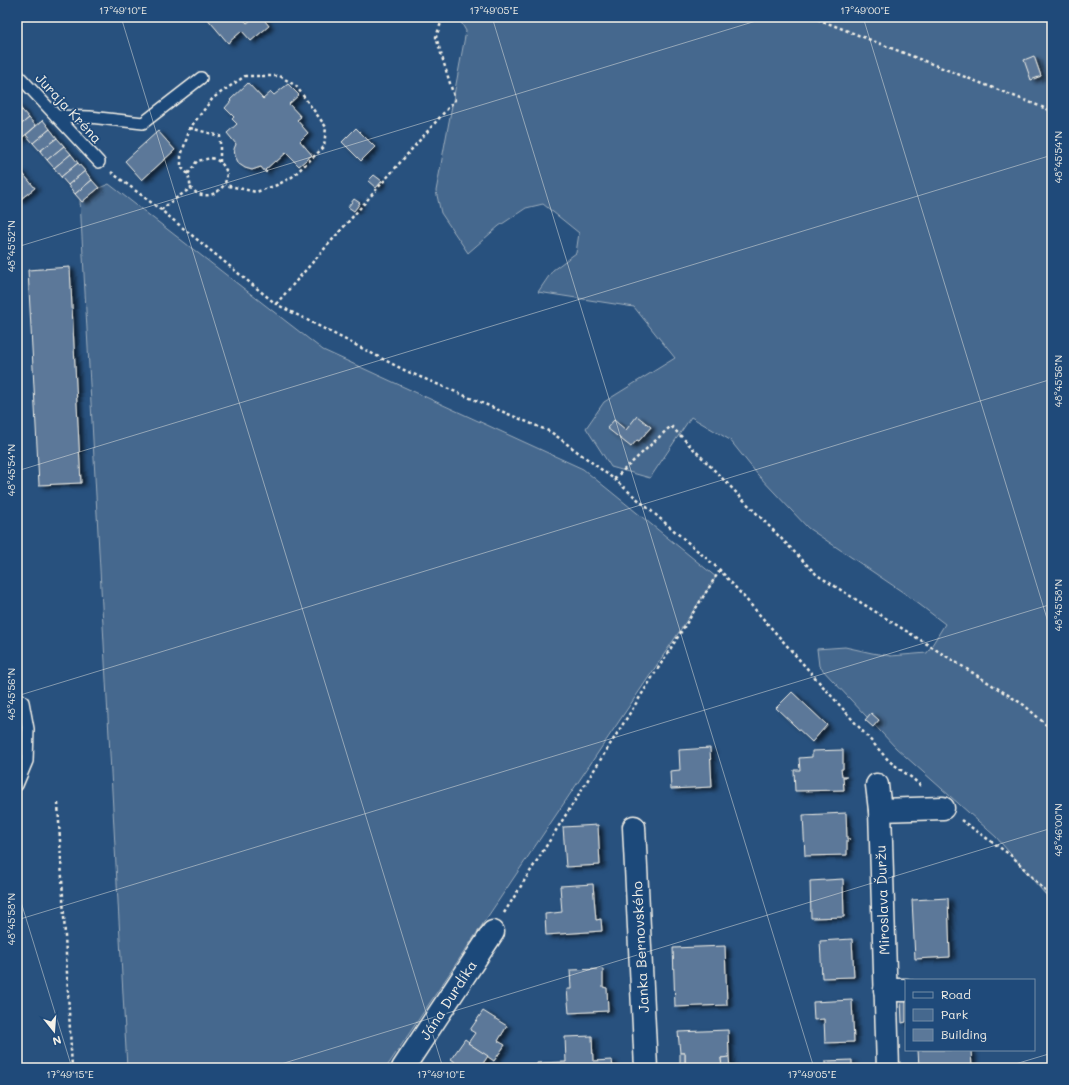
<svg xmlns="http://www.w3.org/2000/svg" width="1069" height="1085" font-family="Mali,sans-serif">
	<defs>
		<filter id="shadow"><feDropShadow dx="4.5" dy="2.5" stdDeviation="2" flood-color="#0009"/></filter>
	</defs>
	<rect width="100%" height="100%" fill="#28517e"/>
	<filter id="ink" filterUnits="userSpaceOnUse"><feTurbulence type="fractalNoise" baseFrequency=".025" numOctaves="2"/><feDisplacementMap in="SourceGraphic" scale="8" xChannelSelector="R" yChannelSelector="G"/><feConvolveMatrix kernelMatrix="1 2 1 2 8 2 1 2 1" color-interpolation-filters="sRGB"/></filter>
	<g filter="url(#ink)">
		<g fill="#45688e" stroke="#9cacbb">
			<path d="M458,17h594v885l-56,-65 -100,-89 -77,-82 -2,-17 28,-2 27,6 19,3 36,-3 18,-29 -38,-29 -99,-67 -50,-53 -28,-35 -39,-23 -41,61 -39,-11 -25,-39 18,-26 71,-44 -41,-51 -96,-15 15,-22 23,-17 3,-20 -36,-29 -17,4 -27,18 -31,27 -27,-40 -5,-22 30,-160z"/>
			<path d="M109,184l214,166 260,119 133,108 -330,491h-259l-47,-868 2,2 17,-14z"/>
		</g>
		<g fill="#5b7899" stroke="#f4f1e8" filter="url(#shadow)">
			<path d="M206,17h35l6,6 8,-6h7l7,9 -18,15 -9,-10 -14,12z"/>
			<path d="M1034,56l7,20 -10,4 -7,-20z"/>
			<path d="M248,83l15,16 8,-7 3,3 14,-11 11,11 -10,9 12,13 -4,3 11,13 -8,8 12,14 -13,11 -13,-13 -10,9 -1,-1 -10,9 2,2 -1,1 -5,-6 -9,3 -7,-2 -6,-4 -4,-8 -1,-7 2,-5 -9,-11 10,-9 -5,-5 2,-2 -9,-9 6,-7 -1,-1z"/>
			<path d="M17,104l5,6 -5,5z"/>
			<path d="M22,110l7,8 -12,10v-13z"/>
			<path d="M29,118l7,8 -19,16v-14z"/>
			<path d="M43,120l7,9 -17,14 -7,-8z"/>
			<path d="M356,128l19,19 -14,14 -19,-19z"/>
			<path d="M50,129l7,9 -17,13 -7,-8z"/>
			<path d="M158,131l17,19 -33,30 -17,-19z"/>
			<path d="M57,138l7,8 -17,14 -7,-9z"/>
			<path d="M64,146l7,8 -17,14 -7,-8z"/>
			<path d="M71,154l7,9 -17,14 -7,-9z"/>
			<path d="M78,163l7,8 -17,14 -7,-8z"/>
			<path d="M20,170l15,18 -18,14v-30z"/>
			<path d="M85,171l7,9 -17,14 -7,-9z"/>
			<path d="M374,175l8,6 -6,7 -8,-7z"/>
			<path d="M92,180l7,8 -17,14 -7,-8z"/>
			<path d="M354,199l6,4 -6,8 -6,-4z"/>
			<path d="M70,267l11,216 -42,2 -11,-215z"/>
			<path d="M637,416l14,11 -12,14 -2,-1 -6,7 -24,-19 7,-8 12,10z"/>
			<path d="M792,692l35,33 -15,17 -36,-34z"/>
			<path d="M871,713l8,7 -6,7 -8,-7z"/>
			<path d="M710,748l2,39 -41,2 -1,-18 10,-1 -1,-20z"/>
			<path d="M843,750v19h-2l1,7h4v1h-3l1,13 -49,1 -1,-21h6l-1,-12 13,-1v-6z"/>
			<path d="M846,813l1,26h3l-3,1v15l-42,1 -2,-41z"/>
			<path d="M598,825l2,40 -34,2 -3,-40z"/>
			<path d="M843,879l1,38 -33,1 -1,-37z"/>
			<path d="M593,884l3,36 5,-1 1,12 -56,4 -1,-21 17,-2 -2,-26z"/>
			<path d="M948,898l2,59 -35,2 -3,-59z"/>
			<path d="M852,939l2,38 -32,1 -2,-37z"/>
			<path d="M725,946l2,59 -52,2 -2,-59z"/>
			<path d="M603,969v18l4,1 1,23 -39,2 -2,-24h4l-1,-19z"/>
			<path d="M901,999h5v23l-4,1z"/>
			<path d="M852,1000l2,42 -29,1 -1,-24 -10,1 -1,-18z"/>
			<path d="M483,1011l24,15 -9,15 7,4 -11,16 -26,-18 7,-10 -5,-3z"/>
			<path d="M728,1030l1,27 -8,1 1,10h-37v-15h-5l-2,-21z"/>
			<path d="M592,1036l1,25 19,-1 1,8h-76v-5l29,-1 -1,-25z"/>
			<path d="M465,1039l4,3 -1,1 20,13 -8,12h-29l4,-6 -4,-3z"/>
			<path d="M918,1050h53l1,18h-53z"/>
			<rect x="680" y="1053" width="5" height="15"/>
			<path d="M729,1057l1,11h-8l-1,-10z"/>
			<path d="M852,1060v8h-26v-7z"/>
		</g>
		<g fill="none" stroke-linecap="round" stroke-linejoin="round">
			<g stroke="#f4f1e8" stroke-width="14">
				<g id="service">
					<path d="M17,74l82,88"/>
					<path d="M56,116l34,1 53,6 58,-45"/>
					<path d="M17,697l6,5 5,27 -1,32 -10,24"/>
				</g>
			</g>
			<g stroke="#f4f1e8" stroke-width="25">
				<g id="minor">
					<path d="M877,785l3,25 8,258"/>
					<path d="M880,810l63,-2"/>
					<path d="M634,827l12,241"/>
					<path d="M885,990h21"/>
					<path d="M403,1068l90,-136"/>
				</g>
			</g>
			<g stroke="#f4f1e8" stroke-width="2.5" stroke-dasharray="3 3" stroke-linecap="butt">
				<path d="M812,17l240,94"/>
				<path d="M190,128l30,8v27"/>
				<path d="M111,172l50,38 115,94 130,67 145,61 63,47 57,-53 146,149 207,130 28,25"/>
				<path d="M188,174l-7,-7v-11l9,-28 23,-30 32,-22h35l16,10 30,41 -2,20 -32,30 -15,8 -21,7 -31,-7"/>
				<path d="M161,210l11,-9 19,-13c2,2 5,5 8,6 17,7 37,-15 23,-30 -2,-3 -8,-5 -11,-6l-14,3 -9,13 3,14"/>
				<path d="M276,304l179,-204 -19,-63 7,-20"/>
				<path d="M614,479l106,91 169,191 23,17 9,8"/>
				<path d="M58,803l14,265"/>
				<path d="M961,820l52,37 39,41"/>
				<path d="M504,913l216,-343"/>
			</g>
			<use href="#service" stroke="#1f4a7a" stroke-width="11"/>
			<use href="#minor" stroke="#1f4a7a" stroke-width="22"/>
		</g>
	</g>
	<path fill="none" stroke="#f4f1e8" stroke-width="1" stroke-opacity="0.45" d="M121,17l322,1051M492,17l322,1051M863,17l189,618M17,23l18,-6M17,247l752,-230M17,471l1035,-316M17,696l1035,-317M17,889l55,179M17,920l1035,-316M268,1068l784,-240M1002,1068l50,-15"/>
	<g text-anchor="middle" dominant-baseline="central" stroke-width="3.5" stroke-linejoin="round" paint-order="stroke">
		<g font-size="14" fill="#f4f1e8" stroke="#1f4a7a">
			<text transform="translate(69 108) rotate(47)">Juraja Kréna</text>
			<text transform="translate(882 900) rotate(-92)">Miroslava Ďuržu</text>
			<text transform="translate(640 947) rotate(-93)">Janka Bernovského</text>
			<text transform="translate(448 1000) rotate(-57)">Jána Durdíka</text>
		</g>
	</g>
	<rect width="1069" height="1085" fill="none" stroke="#1f4a7a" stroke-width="44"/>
	<rect x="905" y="979" width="130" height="72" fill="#1f4a7a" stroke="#748da6"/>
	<rect x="913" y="992" width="20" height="6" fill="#1f4a7a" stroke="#748da6"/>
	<text x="941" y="999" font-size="12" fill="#f4f1e8">Road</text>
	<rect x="913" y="1009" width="20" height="12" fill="#45688e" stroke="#748da6"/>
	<text x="941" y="1019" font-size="12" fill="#f4f1e8">Park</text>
	<rect x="913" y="1029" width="20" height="12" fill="#5b7899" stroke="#748da6"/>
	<text x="941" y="1039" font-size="12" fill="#f4f1e8">Building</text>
	<g transform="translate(54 1031) rotate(163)" stroke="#1f4a7a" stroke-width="3" paint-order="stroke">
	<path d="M0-3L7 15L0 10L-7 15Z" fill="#f4f1e8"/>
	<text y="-6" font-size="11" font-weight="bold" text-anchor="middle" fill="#f4f1e8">N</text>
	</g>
	<rect x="22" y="22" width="1025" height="1041" fill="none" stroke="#f4f1e8" stroke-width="1.5"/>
	<g font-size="10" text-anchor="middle" fill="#f4f1e8">
		<text x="123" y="14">17°49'10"E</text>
		<text x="494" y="14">17°49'05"E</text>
		<text x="865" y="14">17°49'00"E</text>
		<text transform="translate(1058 157) rotate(-90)" y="4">48°45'54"N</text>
		<text transform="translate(11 246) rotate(-90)" y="4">48°45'52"N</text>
		<text transform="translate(1058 381) rotate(-90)" y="4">48°45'56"N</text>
		<text transform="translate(11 470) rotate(-90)" y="4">48°45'54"N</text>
		<text transform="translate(1058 605) rotate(-90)" y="4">48°45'58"N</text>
		<text transform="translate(11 694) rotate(-90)" y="4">48°45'56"N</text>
		<text transform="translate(1058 830) rotate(-90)" y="4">48°46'00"N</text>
		<text transform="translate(11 919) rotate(-90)" y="4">48°45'58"N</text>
		<text x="70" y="1078">17°49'15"E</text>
		<text x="441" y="1078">17°49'10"E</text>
		<text x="812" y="1078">17°49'05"E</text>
	</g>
</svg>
